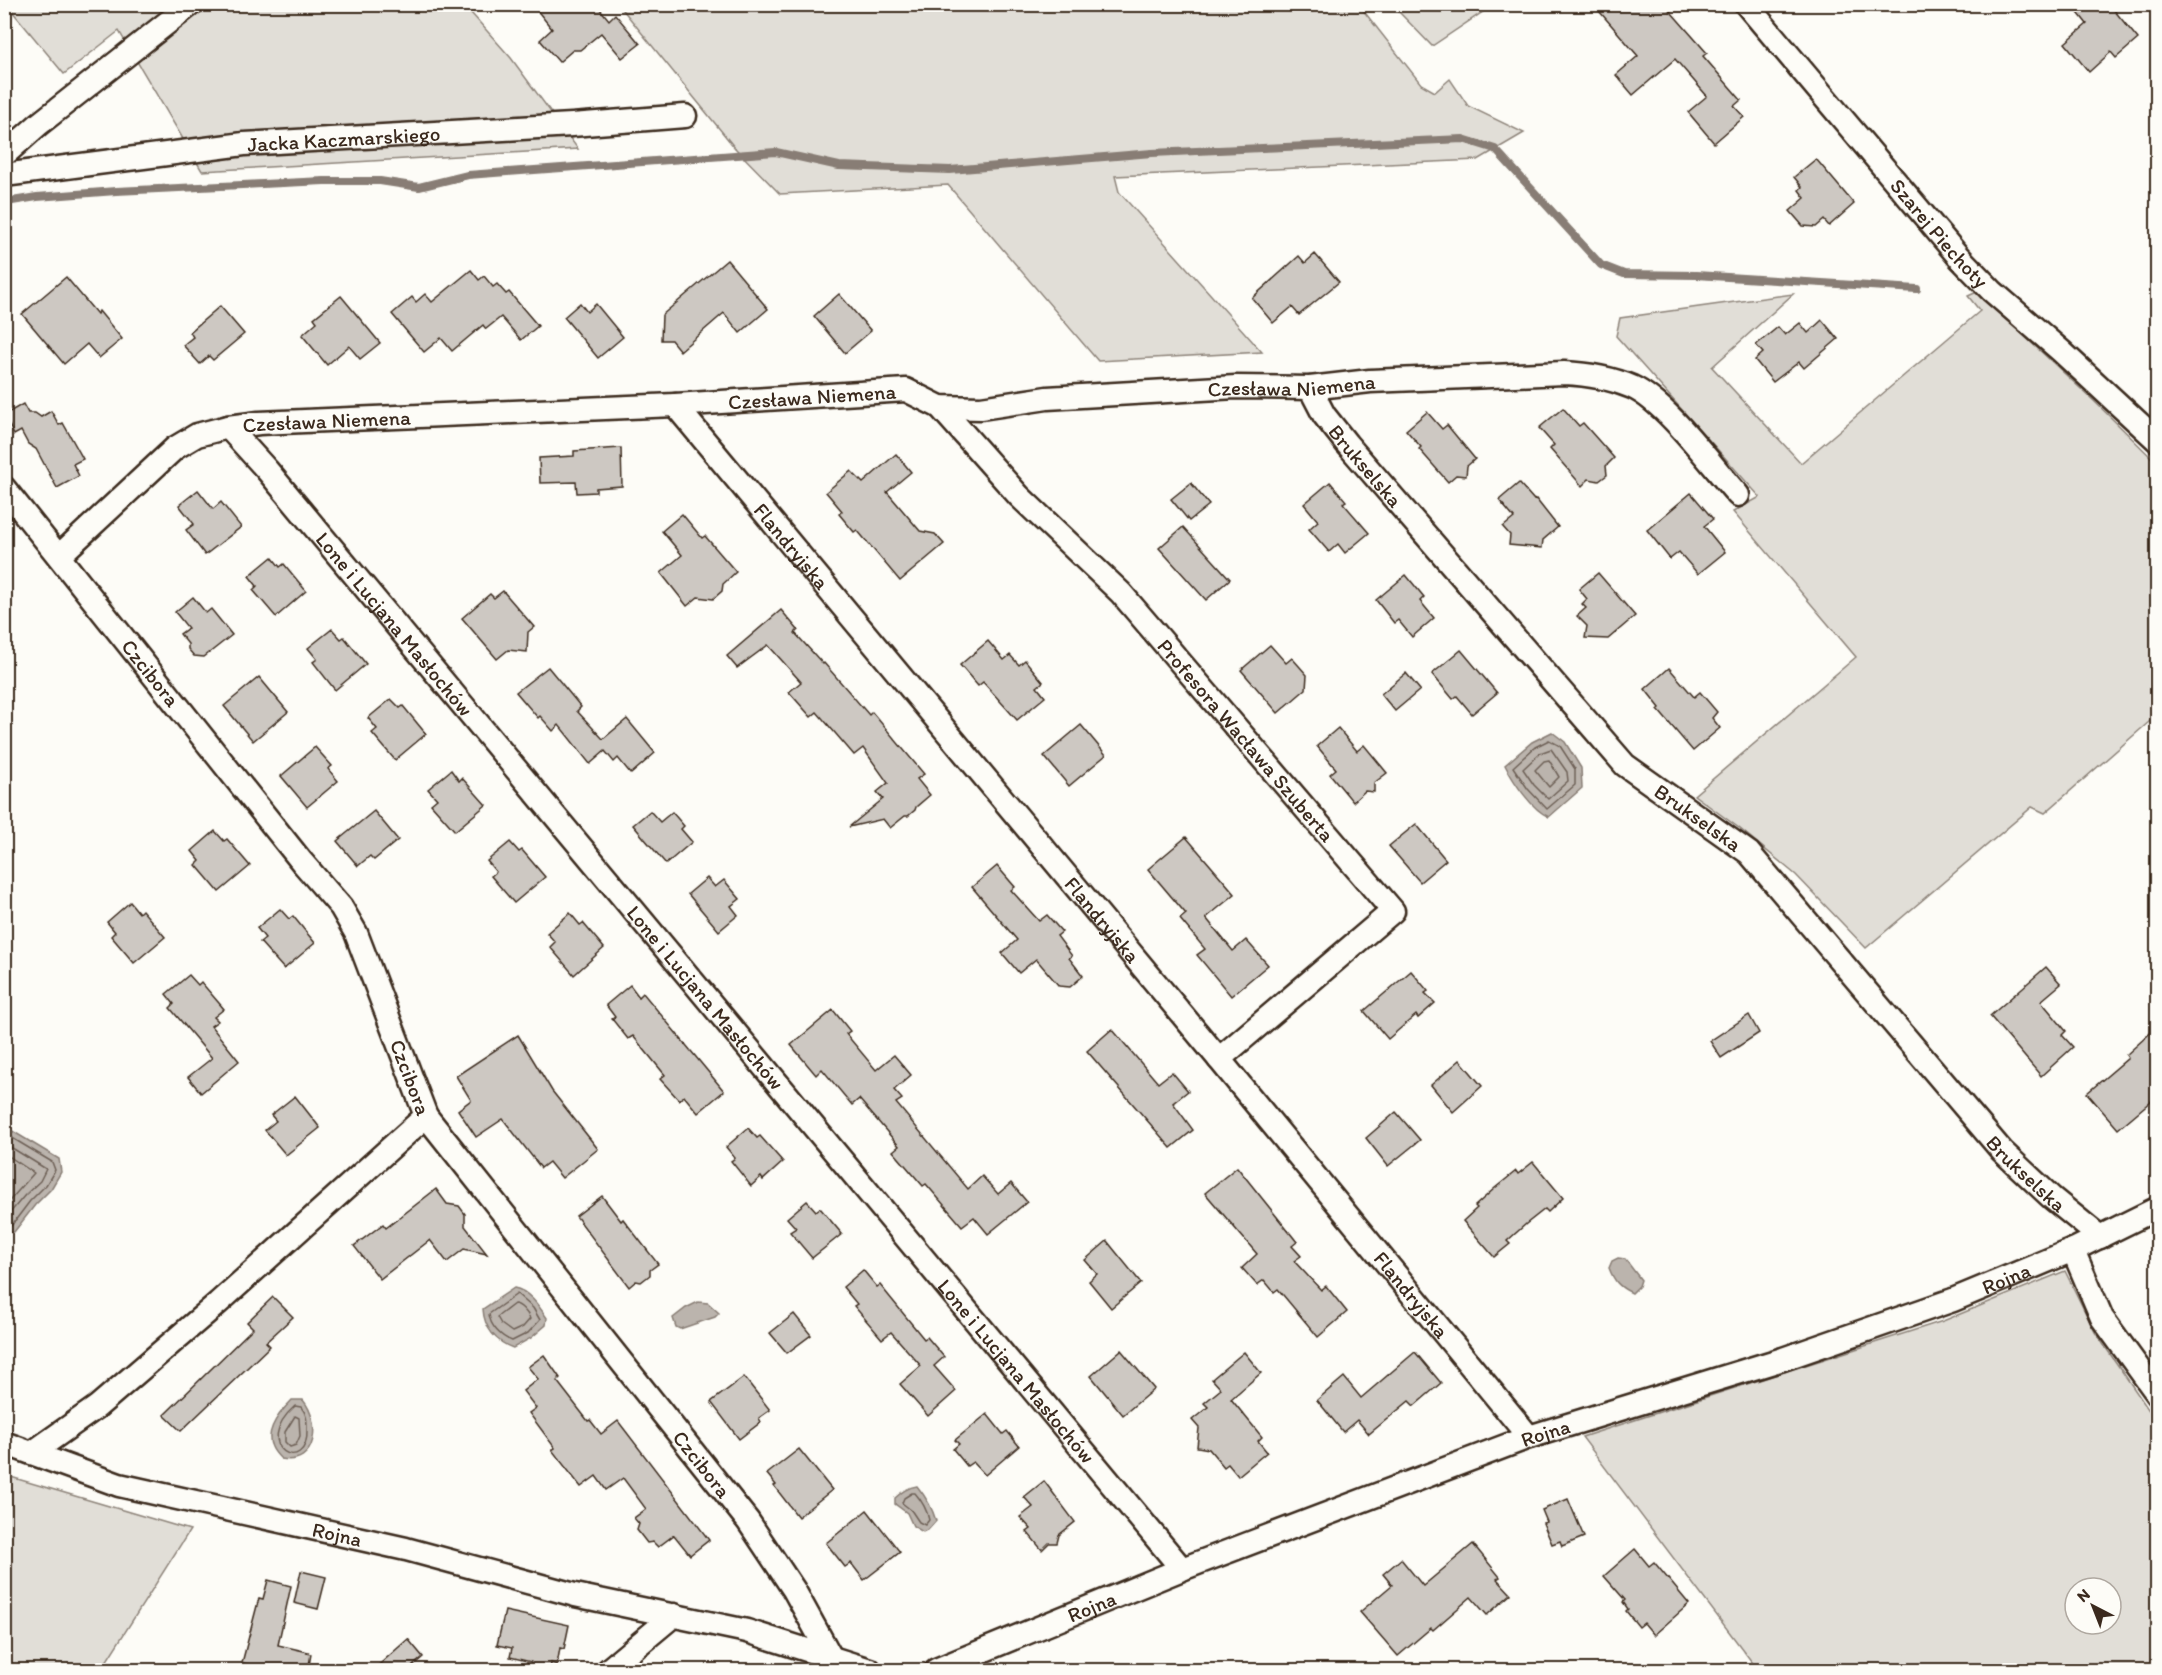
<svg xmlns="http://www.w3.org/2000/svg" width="2162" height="1675" font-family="Itim,sans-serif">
	<rect width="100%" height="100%" fill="#fdfcf7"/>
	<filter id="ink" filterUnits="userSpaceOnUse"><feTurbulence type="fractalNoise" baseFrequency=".0167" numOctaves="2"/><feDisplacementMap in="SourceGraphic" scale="12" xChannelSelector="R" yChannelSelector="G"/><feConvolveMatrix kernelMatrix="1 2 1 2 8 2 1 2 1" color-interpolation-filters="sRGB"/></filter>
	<g filter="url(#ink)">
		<g fill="#e1ded7" stroke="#8e847a" stroke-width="1.5" fill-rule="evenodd">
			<path d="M1404,4h89v1l-61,41 -34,-35z"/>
			<path d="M7,5h457l47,53 67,91 -376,22 -83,-140 -55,43z"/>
			<path d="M619,5h740l62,79 14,8 15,-13 18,27 56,27 -46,27 -363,16 4,16 143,160 -164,9 -150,-176 -168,9 -45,-46z"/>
			<path d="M1977,292l117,109 63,62v252l-112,98 -13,-6 -166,141 -70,-73 -57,-47 -45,-33 162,-138 -123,-145 27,-15 -144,-161 4,-18 173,-24 -81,73 89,96 179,-152 -12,-15z"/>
			<path d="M2065,1271l30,61 62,90v248h-399l-176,-233 361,-116zM2075,1588h36v36h-36z"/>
			<path d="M4,1475l186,55 -89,140h-96z"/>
		</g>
		<g fill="#bbb4ad" stroke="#887d74" stroke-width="1.5">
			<path d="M1552,732l13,10 16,26 1,20 -33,29c-17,-7 -36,-36 -44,-52l27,-23z"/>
			<path d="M4,1126l55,33 2,13 -10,17 -16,16 -21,27 -9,1z"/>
			<path d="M1618,1258l7,1 16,21 -2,6 -7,7c-13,-6 -18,-12 -23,-25l3,-7z"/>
			<path d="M514,1288c14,2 25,18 33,30l-1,7 -15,13 -18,10c-17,-6 -29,-20 -30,-39z"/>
			<path d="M698,1302l10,1 11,10 -4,4 -35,12 -4,-2 -3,-9 13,-10z"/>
			<path d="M292,1400h11c18,22 15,66 -22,59 -3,-3 -7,-7 -9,-12 -8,-16 9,-36 20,-47z"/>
			<path d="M917,1486c9,11 15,21 19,35l-7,8 -6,3 -10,-6 -6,-13 -12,-9v-6c7,-6 13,-11 22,-12z"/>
		</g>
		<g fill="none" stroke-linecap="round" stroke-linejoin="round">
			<g stroke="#6e6157" stroke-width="1.5">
				<path d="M1549,740l11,6 15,23v16l-28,24 -19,-20 -15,-22 22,-20z"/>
				<path d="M1551,749l16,23 1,9 -20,18 -14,-14 -11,-16 17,-16z"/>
				<path d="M1549,760l10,17 -10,10 -14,-17 9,-9z"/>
				<path d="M4,1133l48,29 3,8 -9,15 -16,16 -19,25 -7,1"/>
				<path d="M4,1143l42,26 -6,12 -15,14 -21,25"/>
				<path d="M4,1153l30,20 -30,34"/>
				<path d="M517,1294l16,14 7,12 -12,13 -16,8c-11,-4 -22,-15 -23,-27z"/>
				<path d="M514,1304c6,0 14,9 16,15l-7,8 -11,5 -11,-8 -4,-7z"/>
				<path d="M295,1406l6,1c6,7 6,13 6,22 2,49 -59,19 -12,-23z"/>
				<path d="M295,1416l4,2 1,18 -4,9 -6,2 -5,-5v-10z"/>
				<path d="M912,1493h3c7,8 12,17 14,27l-4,5 -6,-3 -8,-12 -9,-7 2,-5z"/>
			</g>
			<path stroke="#887d74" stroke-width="8" d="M4,203l2,-1 31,-5 79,-6 208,-10h56l39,6 49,-12 308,-23 63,14 111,4 202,-17 311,-14 32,10 106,116 23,9 72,1 221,14"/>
		</g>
		<g fill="#cdc8c2" stroke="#3b2a1e" stroke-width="1.5">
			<path d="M532,4h64l13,16 6,-6 25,30 -18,14 -21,-25 -21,17h-7l-14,12 -19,-22 12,-11z"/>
			<path d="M1593,4h71l43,49 -4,3 38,44 -7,6 10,11 -30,26 -26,-31 19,-16 -32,-37 -42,36 -17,-20 22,-19z"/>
			<path d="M2071,4h38l29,35 -22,19 -5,-6 -22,20 -24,-29 22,-19z"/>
			<path d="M1816,159l38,45 -25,22 -5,-6 -8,7 -13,-1 -13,-15 15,-13 -6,-8 3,-3 -8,-10z"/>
			<path d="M1315,254l24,28 -40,33 -7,-8 -19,16 -21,-25 47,-42 6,7z"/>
			<path d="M727,260l41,49 -28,24 -16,-20 -44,38 -9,-11h-10l1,-25z"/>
			<path d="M471,270l8,10 5,-4 9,11 4,-3 9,10 3,-2 29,34 -17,14 -20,-23 -15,12 -3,-4 -31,26 -11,-13 -17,14 -32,-38 20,-17 4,5 9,-8 7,8z"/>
			<path d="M66,277l31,37 2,-3 23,28 -23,19 -12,-14 -23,20 -42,-50z"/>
			<path d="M839,294l32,37 -26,22 -31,-37z"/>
			<path d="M341,296l39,47 -20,16 -11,-13 -22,19 -25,-30 15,-13 -3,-4z"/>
			<path d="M580,303l7,9 9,-8 27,33 -25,21 -34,-41z"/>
			<path d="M220,306l24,28 -31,26 -4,-4 -9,8 -17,-19 10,-8 -3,-5z"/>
			<path d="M1822,320l16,19 -34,29 -5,-6 -26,20 -18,-22 8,-7 -7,-8 22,-18 7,8 15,-12 8,10z"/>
			<path d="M23,404l5,9h7l6,4 10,-6 8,14 4,-2 20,36 -10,5 6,12 -22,12 -21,-39 -8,-5 -7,-13 -7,4 -10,-20z"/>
			<path d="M1563,408l16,18 4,-3 31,35 -8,8 1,9 -8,6 -10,-2 -7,7 -32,-37 4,-4 -15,-17z"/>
			<path d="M1427,412l15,17 5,-4 28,34 -8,7 -1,10 -10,-1 -8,7 -29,-33 2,-2 -15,-17z"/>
			<path d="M621,448l1,38 -26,2v4l-19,1 -1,-11 -36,1 -1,-25 35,-2v-5z"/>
			<path d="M896,454l15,18 -24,20 33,39 15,3 9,10 -44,37 -43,-51 -3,2 -15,-18 3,-3 -16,-19 25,-21 12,12z"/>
			<path d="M1330,482l16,19 -3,2 26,30 -24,20 -7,-9 -9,8 -20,-23 9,-8 -14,-17z"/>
			<path d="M1191,483l18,22 -20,16 -18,-22z"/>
			<path d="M1519,483l15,17 2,-1 22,28 -15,13 -1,8 -33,-3 1,-10 -7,-8 11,-9 -15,-18z"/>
			<path d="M198,490l15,19 8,-7 20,25 -36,28 -19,-25 8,-6 -15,-19z"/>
			<path d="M1691,493l22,26 -9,7 21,26 -27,22 -19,-22 -9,7 -23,-29z"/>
			<path d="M682,514l20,24 3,-2 31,36 -13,12 -1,7 -9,8 -15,-2 -11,9 -26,-33 21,-18 -20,-24z"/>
			<path d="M1183,527l47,52 -24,21 -47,-52z"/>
			<path d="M272,557l8,10 4,-3 22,27 -30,26 -23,-27 4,-4 -8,-10z"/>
			<path d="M1598,573l37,43 -27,23 -23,-1 2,-12 -10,-10 9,-8 -4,-4 5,-5 -8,-10z"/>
			<path d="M1406,575l18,22 -4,4 14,17 -22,19 -14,-17 -4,3 -18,-23z"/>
			<path d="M503,591l31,36 -6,5 -1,20 -19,-2 -11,9 -35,-41 28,-24 4,4z"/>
			<path d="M193,597l13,16 5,-4 21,26 -28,22 -10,-1 -6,-7v-5l-8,-10 8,-6 -13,-16z"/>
			<path d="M781,610l17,20 -3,3 28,31 1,-1 45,52 3,-3 52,62 -7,5 13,16 -14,12 -1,3 -7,6h-3l-15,12 -7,-9 -34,8 34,-28 -6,-7 11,-9 -25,-35 -9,7 -37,-43 -6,5 -22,-25 12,-10 -33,-37 -31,23 -10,-12z"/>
			<path d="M332,629l9,10 3,-2 22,27 -31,26 -22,-28 4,-3 -9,-11z"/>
			<path d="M988,641l16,19 6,-5 9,10 6,-5 18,22 -6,5 8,10 -28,23 -34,-38 -5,4 -18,-21z"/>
			<path d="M1270,645l16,18 6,-5 15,17 -1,14 -28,24 -37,-43z"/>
			<path d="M1461,650l36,43 -25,21 -15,-18 -4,3 -21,-25z"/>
			<path d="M548,667l33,40 -4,4 26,28 24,-20 28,34 -24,21 -13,-16 -4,4 -9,-11 -15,13 -31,-39 -6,6 -13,-15 -2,2 -22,-26z"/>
			<path d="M1669,668l25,29 6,-5 17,20 -5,6 8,10 -27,23 -35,-41 2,-2 -15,-19z"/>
			<path d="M1406,673l14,17 -25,21 -14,-17z"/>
			<path d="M259,677l29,35 -35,29 -29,-35z"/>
			<path d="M391,699l9,9 3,-2 23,28 -31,26 -23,-27 5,-4 -9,-11z"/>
			<path d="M1081,725l25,30 -37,31 -25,-30z"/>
			<path d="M1338,728l19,23 7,-6 23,28 -13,10v9l-9,-1 -12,11 -23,-28 6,-5 -19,-23z"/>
			<path d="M315,747l17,19 -4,3 10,12 -31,26 -26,-31z"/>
			<path d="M451,770l8,11 3,-3 24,27 -31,26 -24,-27 6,-5 -9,-10z"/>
			<path d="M374,811l24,29 -24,20 -4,-4 -12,10 -21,-25z"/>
			<path d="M650,811l10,11 12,-10 12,14 -3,3 11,13 -26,22 -33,-39z"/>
			<path d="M1416,824l30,36 -26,22 -31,-36z"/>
			<path d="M215,831l9,10 3,-2 23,27 -31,26 -23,-27 4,-4 -8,-10z"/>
			<path d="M1186,837l49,57 -29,24 27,33 13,-11 22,25 -37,31 -34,-41 8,-6 -25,-30 6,-5 -38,-45z"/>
			<path d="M510,842l9,10 3,-2 23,27 -31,26 -23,-27 5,-4 -9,-11z"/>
			<path d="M997,866l18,21 -4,3 28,31 8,-6 15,17 -5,4 15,20 -3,2 14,18 -13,11 -11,-1 -23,-27 -17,14 -17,-20 15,-13 -45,-53z"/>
			<path d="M707,878l8,9 9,-7 16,19 -9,7 7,9 -19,16 -31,-37z"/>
			<path d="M130,902l9,11 3,-3 23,27 -31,26 -23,-27 4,-4 -8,-10z"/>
			<path d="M280,909l9,10 4,-3 22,27 -31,26 -24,-27 5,-4 -8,-10z"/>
			<path d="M570,913l10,12 3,-2 21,25 -30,27 -24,-28 5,-5 -8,-9z"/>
			<path d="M2046,967l15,17 -20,17 25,30 -4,4 11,12 -32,29 -51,-60z"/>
			<path d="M1411,971l17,20 -3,2 10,10 -17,15 -2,-3 -28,24 -24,-28z"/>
			<path d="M189,975l9,10 3,-3 23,27 -10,8 4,4 -7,5 28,35 -38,32 -13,-16 24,-19 -42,-50 4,-4 -8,-10z"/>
			<path d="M630,985l9,12 4,-4 81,98 -26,22 -14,-17 -5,4 -19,-21 5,-4 -32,-39 -5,3 -16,-20 3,-2 -9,-12z"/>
			<path d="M833,1010l17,21 -4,3 30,36 18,-15 17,20 -17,15 8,9 -6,4 72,86 14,-13 16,18 13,-11 16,19 -39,32 -14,-17 -12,9 -36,-42 -3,2 -30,-35 6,-5 -40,-47 -7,6 -30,-36 -6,6 -25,-30z"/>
			<path d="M1749,1015l10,18 -38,25 -11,-17z"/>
			<path d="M2157,1027v69l-39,33 -31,-36 41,-35 -2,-3z"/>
			<path d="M1112,1029l46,54 14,-11 16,19 -15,12 20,27 -22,18 -84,-97z"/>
			<path d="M518,1035l34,56 46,58 -36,29 -13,-16 -8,6 -38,-49 -27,18 -18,-27 13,-10 -15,-24z"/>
			<path d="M1460,1060l22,26 -29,26 -22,-27z"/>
			<path d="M295,1096l25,32 -34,27 -21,-25 11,-9 -5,-6z"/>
			<path d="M1396,1112l24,28 -32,26 -22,-28z"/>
			<path d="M748,1128l9,10 3,-2 23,26 -20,18 -2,-3 -10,9 -20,-25 4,-3 -9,-11z"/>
			<path d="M1533,1162l30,36 -15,14 -3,-3 -19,15 -19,17 3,3 -16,13 -31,-36 14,-13 -2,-2 20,-18 21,-17 2,3z"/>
			<path d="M1237,1167l60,75 -5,4 9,10 -7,5 27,29 5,-4 21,26 -29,25 -40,-48 -4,3 -10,-12 -7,5 -15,-17 15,-14 -52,-61z"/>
			<path d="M436,1189l11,15 12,2 6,8v12l22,28 -23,-5 -17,13 -17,-22 -50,39 -26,-33 29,-22 3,4z"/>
			<path d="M602,1196l19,25 2,-2 35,45 -8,6v5l-9,7 -5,-1 -7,6 -53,-71z"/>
			<path d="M807,1201l9,10 4,-3 22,26 -30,24 -22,-26 6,-4 -9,-10z"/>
			<path d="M1107,1241l34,42 -30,25 -22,-27 8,-7 -12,-14z"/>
			<path d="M863,1270l14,17 3,-2 44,54 3,-2 17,20 -10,9 22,25 -28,25 -28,-32 21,-18 -30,-34 -9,7 -28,-33 3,-2 -14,-17z"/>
			<path d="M273,1297l20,20 -27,25 4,4 -89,85 -17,-16 89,-87 -6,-6z"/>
			<path d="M794,1314l17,21 -24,18 -17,-20z"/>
			<path d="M1121,1350l33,39 -31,26 -32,-39z"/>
			<path d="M1244,1352l17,21 -30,26 31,38 -4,4 9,11 -29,24 -10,-12 -4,3 -15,-18 -12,-2 2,-19 -7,-8 16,-13 -4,-4 17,-14 -9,-10z"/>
			<path d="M1415,1352l26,31 -27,23 -5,-5 -40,33 -12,-14 -14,12 -26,-32 27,-23 17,21z"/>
			<path d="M544,1355l16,23 -3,3 31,40 2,-1 11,14 17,-13 91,119 -19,15 -16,-20 -16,12 -5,-5 -6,1 -10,-13 2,-6 -5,-6 12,-9 -23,-31 -17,12 -10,-14 -15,11 -29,-37 3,-2 -26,-35 7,-5 -13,-17 15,-12 -10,-12z"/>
			<path d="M744,1377l26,33 -11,8 2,4 -22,17 -28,-37z"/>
			<path d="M987,1414l16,20 4,-3 12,15 -34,29 -12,-13 -6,4 -14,-17 6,-5 -4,-4z"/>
			<path d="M799,1449l33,41 -34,27 -24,-31 2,-1 -9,-11z"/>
			<path d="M1044,1481l31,41 -16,13 -2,8h-8l-7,7 -15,-18 4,-3 -11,-12 13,-10 -9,-10z"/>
			<path d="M1568,1499l16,38 -22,9 -2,-5 -8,3 -9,-21 4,-1 -5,-12z"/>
			<path d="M867,1510l33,42 -36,28 -13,-17 -6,4 -19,-24z"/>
			<path d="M1473,1544l27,33 -3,2 14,15 -24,21 -16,-18 -38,33 -2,-2 -33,28 -38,-44 32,-27 -9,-11 18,-15 22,27z"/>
			<path d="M1635,1549l14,17 5,-4 35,42 -35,31 -10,-12 -5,4 -13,-16 2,-2 -5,-7 2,-2 -21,-24z"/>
			<path d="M301,1571l25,6 -8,32 -24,-6z"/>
			<path d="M268,1580l23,6 -13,59 30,7 -1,1 4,1 -3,17h-62l2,-7 -6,-1 17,-65 4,1z"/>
			<path d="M505,1611l64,14 -5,24 -4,-1 -3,17 -6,-2 -1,8h-21l2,-9 -21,-5 2,-9 -15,-3z"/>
			<path d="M408,1639l15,18 -16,14h-35z"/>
		</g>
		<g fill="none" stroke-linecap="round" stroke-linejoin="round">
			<g stroke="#3b2a1e" stroke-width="27">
				<g id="minor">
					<path id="s1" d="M1746,4l213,253 33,34 69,60 97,90"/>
					<path d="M4,155l35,-31 152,-120"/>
					<path id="s2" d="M4,175l240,-31 328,-19 113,-9"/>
					<path id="s3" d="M1310,388l14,27 23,29 278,321 124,88 253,298 50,47 48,39"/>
					<path id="s4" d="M675,405l544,654 310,378"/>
					<path id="s5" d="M940,407l79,89 102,97 272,318 -174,148"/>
					<path id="s6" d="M228,427l39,43 915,1099"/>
					<path id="s7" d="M4,488l298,374 39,45 15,26 70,183 322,405 46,69 38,69"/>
					<path id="s8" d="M59,556l116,-108 22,-13 31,-8 31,-4 416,-18 231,-15 34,17 41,1 66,-10 189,-11 74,1 60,-7 194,-8c22,1 47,5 68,14 35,16 79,78 106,108"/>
					<path d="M2073,1250l29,68 56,77"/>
					<path id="s9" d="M4,1443l115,42 287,64 169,46 172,36 123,39"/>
					<path d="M32,1453l65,-46 121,-104 208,-187"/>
					<path d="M608,1670l66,-55"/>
					<path id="s10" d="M936,1670l246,-101 347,-132 254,-78 170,-59 120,-50 85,-42"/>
				</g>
			</g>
			<use href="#minor" stroke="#fdfcf7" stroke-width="22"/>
		</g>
	</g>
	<g text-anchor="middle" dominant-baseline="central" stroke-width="6" stroke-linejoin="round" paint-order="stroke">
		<g font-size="21" fill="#3b2a1e" stroke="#fdfcf7">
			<text stroke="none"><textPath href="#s2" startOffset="342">Jacka Kaczmarskiego</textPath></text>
			<text stroke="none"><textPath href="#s1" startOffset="300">Szarej Piechoty</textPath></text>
			<text stroke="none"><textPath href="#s8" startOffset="1286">Czesława Niemena</textPath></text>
			<text stroke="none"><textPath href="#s8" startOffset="801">Czesława Niemena</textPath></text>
			<text stroke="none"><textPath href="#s8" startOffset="315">Czesława Niemena</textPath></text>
			<text stroke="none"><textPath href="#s3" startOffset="96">Brukselska</textPath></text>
			<text stroke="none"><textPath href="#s4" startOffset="183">Flandryjska</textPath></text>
			<text stroke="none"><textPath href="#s6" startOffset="258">Lone i Lucjana Masłochów</textPath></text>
			<text stroke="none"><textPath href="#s7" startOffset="236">Czcibora</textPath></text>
			<text stroke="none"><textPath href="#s5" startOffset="453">Profesora Wacława Szuberta</textPath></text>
			<text stroke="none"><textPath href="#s3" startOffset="582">Brukselska</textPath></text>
			<text stroke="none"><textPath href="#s4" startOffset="669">Flandryjska</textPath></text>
			<text stroke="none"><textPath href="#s6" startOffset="744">Lone i Lucjana Masłochów</textPath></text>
			<text stroke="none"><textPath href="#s7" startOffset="722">Czcibora</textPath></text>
			<text stroke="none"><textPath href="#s3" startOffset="1068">Brukselska</textPath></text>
			<text stroke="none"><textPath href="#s10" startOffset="1140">Rojna</textPath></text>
			<text stroke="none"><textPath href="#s4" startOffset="1155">Flandryjska</textPath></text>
			<text stroke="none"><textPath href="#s6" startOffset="1230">Lone i Lucjana Masłochów</textPath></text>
			<text stroke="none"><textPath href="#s10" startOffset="654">Rojna</textPath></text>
			<text stroke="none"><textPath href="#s7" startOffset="1208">Czcibora</textPath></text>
			<text stroke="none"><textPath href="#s9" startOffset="346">Rojna</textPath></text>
			<text stroke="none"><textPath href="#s10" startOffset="168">Rojna</textPath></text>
		</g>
	</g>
	<rect width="2162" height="1675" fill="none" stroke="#fdfcf7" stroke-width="24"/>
	<rect x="12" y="12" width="2138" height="1651" fill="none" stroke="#3b2a1e" stroke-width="2" filter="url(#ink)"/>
	<g transform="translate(2093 1606) rotate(318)"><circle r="28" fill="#fdfcf7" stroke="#afa8a0" stroke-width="1.5"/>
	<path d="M0-4.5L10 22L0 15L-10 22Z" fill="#3b2a1e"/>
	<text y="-9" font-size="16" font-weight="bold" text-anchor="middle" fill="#3b2a1e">N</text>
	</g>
</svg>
